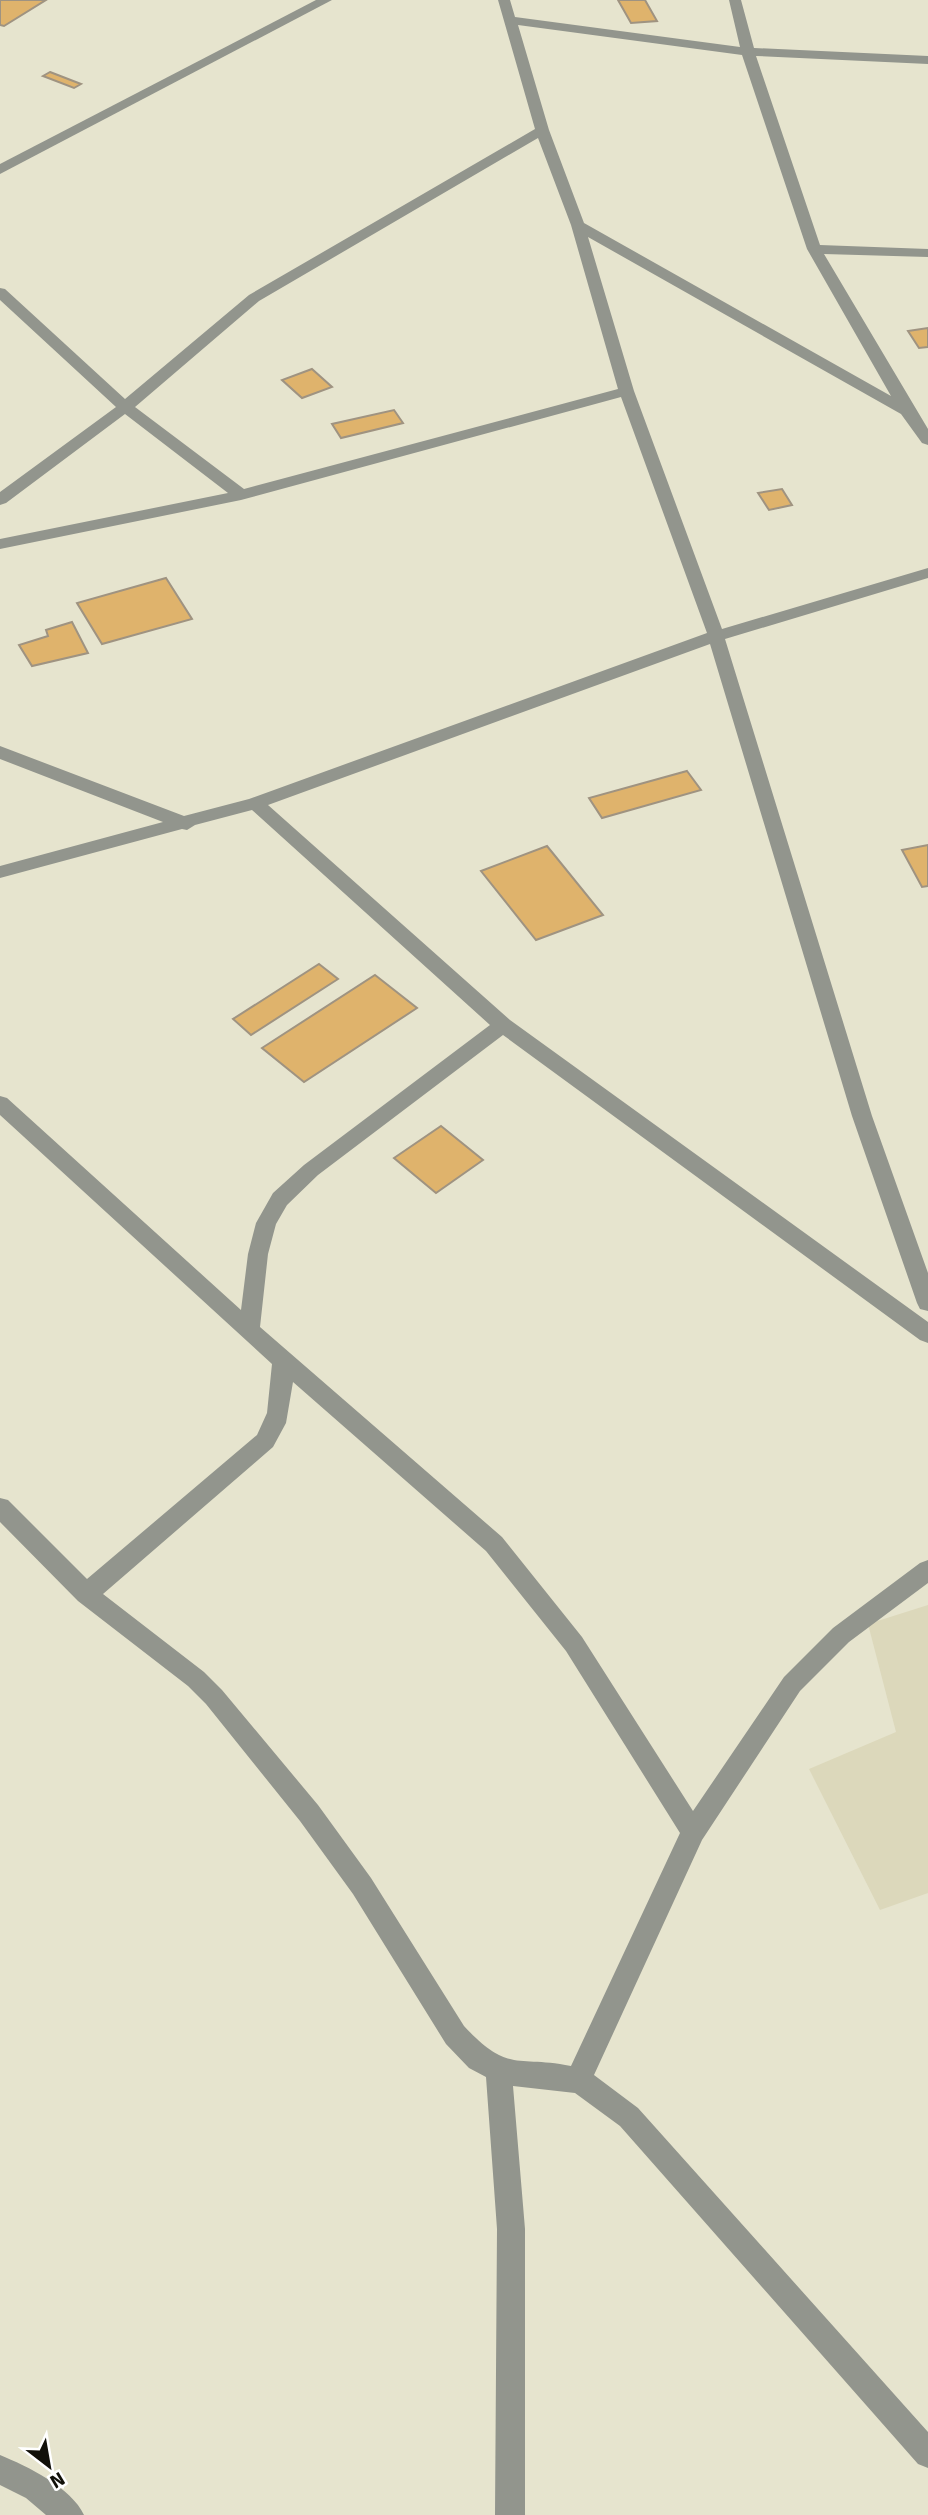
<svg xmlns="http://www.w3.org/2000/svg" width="928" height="2515" font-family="Signika,sans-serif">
	<rect width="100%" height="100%" fill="#e6e4ce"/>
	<path fill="#dcd8bb" d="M928,1605v288l-48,17 -71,-141 87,-37 -28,-108z"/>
	<g fill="#dfb36c" stroke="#9f9381" stroke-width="2">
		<path d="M0,0h46l-42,26 -4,-1z"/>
		<path d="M618,0h27l12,21 -26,2z"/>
		<path d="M50,72l31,12 -7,4 -31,-12z"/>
		<path d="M928,328v19l-9,1 -11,-17z"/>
		<path d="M312,369l20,18 -30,11 -20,-18z"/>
		<path d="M394,410l9,13 -62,15 -9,-14z"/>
		<path d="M782,489l10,16 -23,5 -11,-17z"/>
		<path d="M166,578l26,41 -90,25 -25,-41z"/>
		<path d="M72,622l16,31 -56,13 -13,-21 29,-9 -2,-6z"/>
		<path d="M687,771l14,19 -99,28 -13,-20z"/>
		<path d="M928,845v41l-6,1 -20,-37z"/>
		<path d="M547,846l56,69 -67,25 -55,-69z"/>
		<path d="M319,964l19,15 -87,56 -18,-16z"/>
		<path d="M375,975l42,33 -113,74 -42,-34z"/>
		<path d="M441,1126l42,34 -47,33 -42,-35z"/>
	</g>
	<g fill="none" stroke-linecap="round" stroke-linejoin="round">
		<g fill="#92958d" fill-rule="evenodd">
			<path d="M316,0h16l-332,174v-10z"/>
			<path d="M498,0h12l5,17 225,30 -11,-47h12l13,48 174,8v8l-172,-8 64,189 108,4v8l-104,-3 104,175v16l-6,-2 -21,-29 -313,-177 46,154 88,238 206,-61v10l-203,61 147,477 56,157v38l-8,-2 -3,-6 -65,-187 -142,-472 -442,161 242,215 418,302v21l-8,-3 -417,-305 -185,140 -31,30 -11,19 -8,30 -8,73 242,210 80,100 111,174 91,-134 49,-49 87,-65 8,-3v23l-79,59 -49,49 -98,149 -108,235 44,33 290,324v36l-10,-4 -298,-338 -45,-33 -62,-7 12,143v286h-30l2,-286 -11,-152 -17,-9 -23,-24 -93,-150 -53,-73 -94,-117 -18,-18 -110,-85 -78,-79v-24l8,2 79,79 170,-144 10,-22 5,-49 -272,-249v-19l7,2 234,212 7,-56 8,-31 17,-30 31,-28 186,-140 -238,-215 -57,15 -8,5 -5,-1 -182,49v-12l163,-44 -163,-63v-13l184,70 65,-17 458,-166 -86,-236 -380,103 -241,49v-10l228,-46 -103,-79 -119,89 -6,2v-13l116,-85 -116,-107v-12l5,1 120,110 124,-104 286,-166zM518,25l224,30 65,194 84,147 -307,-173 -35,-93zM538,138l33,87 47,164 -374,100 -109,-82 124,-106zM293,1382l193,169 80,100 114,182 -109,233c-55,-11 -62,8 -107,-40l-93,-148 -53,-73 -96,-115 -18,-18 -101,-78 170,-147 13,-24z"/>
			<path d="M0,2455c27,11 72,33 84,60h-38l-20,-17 -26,-13z"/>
		</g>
	</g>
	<g transform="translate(49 2466) rotate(149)" stroke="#ffffff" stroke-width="5" paint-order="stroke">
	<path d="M0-5L12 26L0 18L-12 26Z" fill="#111009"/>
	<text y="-10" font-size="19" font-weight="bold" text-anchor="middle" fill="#111009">N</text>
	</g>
</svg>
